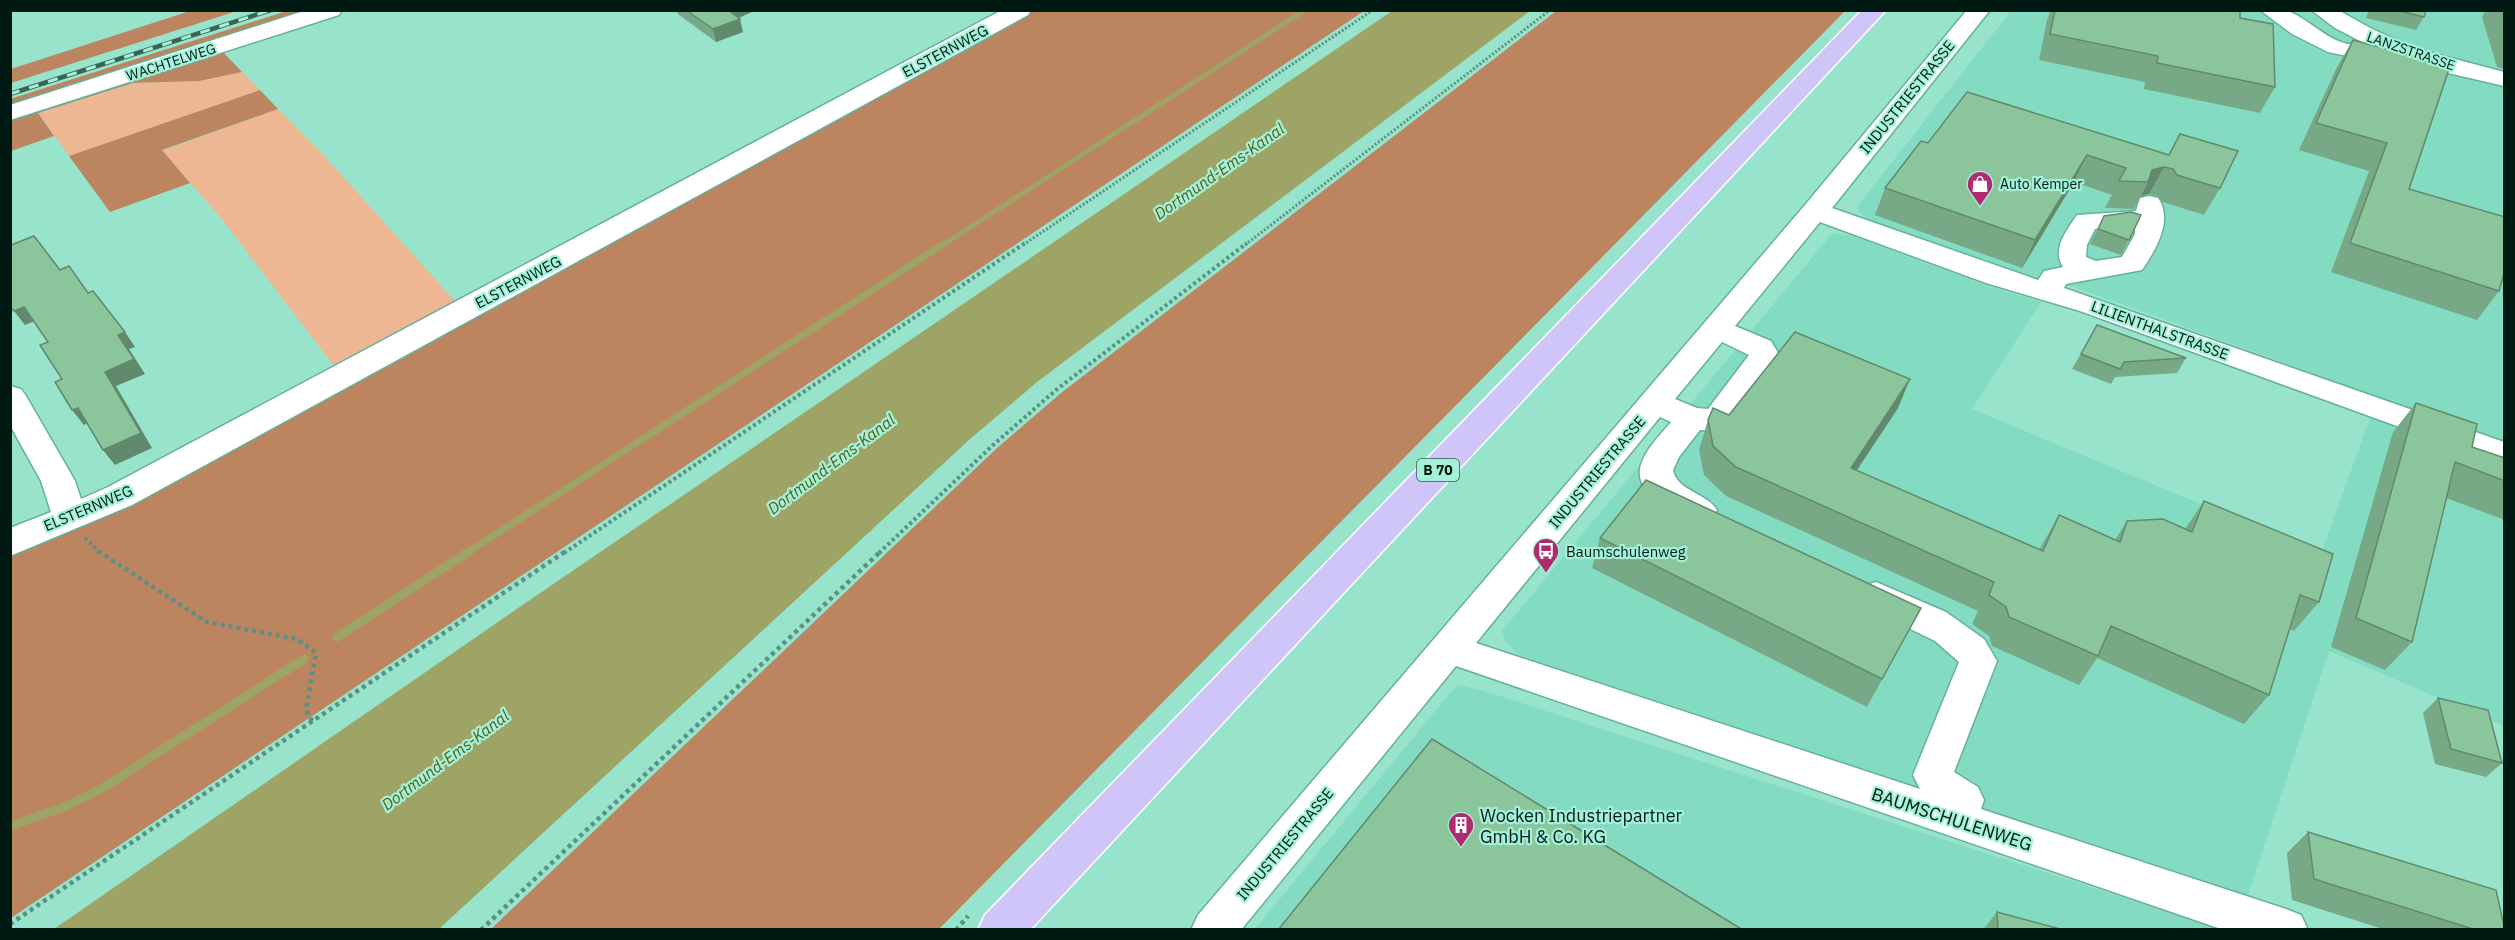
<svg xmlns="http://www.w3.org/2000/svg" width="2515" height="940" font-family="'IBM Plex Sans',sans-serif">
	<rect width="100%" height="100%" fill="#97e3cc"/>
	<g fill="#83dbc2">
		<path d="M2011,11h296l36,22 52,22 58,18 51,11v358l-430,-155 -58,-14 -152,-55 -7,-11z"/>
		<path d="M2335,11h169v61l-110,-30z"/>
		<path d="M1836,233l19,4 132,49 54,16 -69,107 349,145 49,-136 134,50v258l-175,-75 -82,247 -717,-238 -13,-7 -11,-11 -4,-11 328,-395z"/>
		<path d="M1457,685l24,5 739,239 -966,1z"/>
	</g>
	<g fill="#eeb794">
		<path d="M242,72l18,18 -191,66 -31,-43 95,-30 66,-2z"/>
		<path d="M278,109l49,50 128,142 -121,65 -113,-148 -59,-67z"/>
	</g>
	<g fill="#bd8460">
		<path d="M193,10l44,1 -226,72v-14z"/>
		<path d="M287,11h34l-100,39 21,22 -43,9 -66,2 -95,30 16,23 -43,15 -1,-52z"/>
		<path d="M1031,11h333l-1353,907v-361z"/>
		<path d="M1556,11h289l-906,918h-448l506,-481 64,-55z"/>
		<path d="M260,90l18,19 -116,41 28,33 -80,29 -41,-56z"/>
	</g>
	<path fill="#9ea465" d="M1392,11h138l-493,371 -68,58 -530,489h-385l441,-305z"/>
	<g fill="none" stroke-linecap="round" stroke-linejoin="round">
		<path stroke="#9ea465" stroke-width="5" d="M943,245l362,-235"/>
		<path stroke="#9ea465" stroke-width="7" d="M467,553l478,-310"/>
		<g stroke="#9ea465" stroke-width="9">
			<path d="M337,637l133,-86"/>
			<path d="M10,826l54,-19 37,-18 203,-130"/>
		</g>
		<g stroke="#65b19c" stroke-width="3">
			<g id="minor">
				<path d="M307,10h35l-3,5 -329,105v-15z"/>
				<path d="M1002,10h29l-3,5 -896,490 -122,51v-28l41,-16 -10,-31 -31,-56v-39l11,3 5,7 49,85 6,18 27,-12z"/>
				<path d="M1967,10h23l-158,198 206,72 6,-9 19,-4c-12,-18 4,-37 14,-52l59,-4 4,-13 9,-2 9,2c16,22 -3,53 -16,72l-76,14 -2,4 440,154v23l-424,-154 -94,-28 -166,-61 -85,104 36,15 9,15 -53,72 -11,3 -16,-1 -21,27 -6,13c4,21 34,23 44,40l-5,9 -12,3c-21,-6 -64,-25 -60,-53 3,-17 20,-34 31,-47l-11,-5 -184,226 444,146 -7,-14 46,-113 -24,-21 -72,-35 -5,-10 5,-10 13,-4 70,30 38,27 13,22 -43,111 24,15 6,13 -3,9 305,100 15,6 7,15h-84l-768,-264 -215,264h-50l7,-15 607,-710zM2122,226l13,1v7l-13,23 -26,4 -10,-4 1,-12 8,-16zM1722,342l27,13 -41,54 -11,-1 -22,-9z"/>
				<path d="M2260,10c8,0 17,-1 24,0 22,4 54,44 78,32l-27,-14 -24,-18h27l34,19 45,20 87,23v14l-56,-13 -67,-23 -24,8 -29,-6 -36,-18z"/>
			</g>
		</g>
		<g stroke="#fff" stroke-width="3">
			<path id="major" d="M1862,10h24l-856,920h-52l7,-15z"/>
		</g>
		<g stroke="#5a9282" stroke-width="3" stroke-dasharray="2 2" stroke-linecap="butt">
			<path d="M1023,245l350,-235"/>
			<path d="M1245,245l305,-235"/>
		</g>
		<g stroke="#5a9282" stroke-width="4" stroke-dasharray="3 3" stroke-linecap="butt">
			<path d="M85,538l15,15"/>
			<path d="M564,553l461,-310"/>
			<path d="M879,553l113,-107 64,-56 191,-147"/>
		</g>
		<g stroke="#5a9282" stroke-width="4.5" stroke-dasharray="4 4" stroke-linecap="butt">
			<path d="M98,551l109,71 90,17 19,14 -10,57 6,11"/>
			<path d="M10,924l556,-373"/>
			<path d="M481,930l400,-379"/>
			<path d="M956,930l12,-14"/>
		</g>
		<use href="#minor" fill="#fff" fill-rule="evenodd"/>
		<use href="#major" fill="#d0c5f8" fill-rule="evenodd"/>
		<g stroke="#376457" stroke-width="4.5">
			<path id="rail" d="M10,94l261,-84"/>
		</g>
		<use href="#rail" stroke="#a3f1d9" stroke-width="3" stroke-dasharray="10" stroke-linecap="butt"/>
	</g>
	<g fill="#78a986">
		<path d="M676,10h80l-18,8 5,14 -27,10 -38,-28z"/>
		<path d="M2051,10h189v8l35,69 -15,26 -116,-24 1,-7 -106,-22 8,-40z"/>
		<path d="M2369,10h57l-2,7 -8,13 -50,-12z"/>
		<path d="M2486,10h19v59l-8,-2 -15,-50z"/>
		<path d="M2353,40l56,149 90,102 -22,29 -146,-48 38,-101 -70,-21 38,-83z"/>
		<path d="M1928,143l241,12 51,33 -16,27 -41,-13 -5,-6 -9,-2 -8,2 -7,13 -29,-1 7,-13 -38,-13 -52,86 -147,-53 10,-27z"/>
		<path d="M2104,216l25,24 -8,15 -31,-11z"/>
		<path d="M2097,325l89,33 -9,15 -62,4 -4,7 -39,-15z"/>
		<path d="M2416,403l56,44 33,11v62l-59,-22 -34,144 -27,28 -54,-23 62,-215z"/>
		<path d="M1898,408l-41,62 182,80 20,-35 56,25 12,-19 58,8 19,-28 115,101 -25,29 -5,-2 -20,66 -25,29 -147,-66 -18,27 -87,-39 -3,-10 -17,-12 6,-13 -252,-115 -22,-21 -5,-25 9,-30 21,-5z"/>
		<path d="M1600,538l305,99 -38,70 -275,-139z"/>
		<path d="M2438,698l64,65 -16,14 -51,-13 -12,-51z"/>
		<path d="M2308,832l197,98h-119l-94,-30 -5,-47z"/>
		<path d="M1997,912l67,18h-81z"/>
	</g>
	<g fill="#618a6d">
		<path d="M726,10h30l-26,12z"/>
		<path d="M740,19l3,13 -27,10 -3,-13z"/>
		<path d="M2087,155l-13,27 -52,86 13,-28z"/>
		<path d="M2164,167l-15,27 -8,2 7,-14 4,-12z"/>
		<path d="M24,307l11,14 -10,4 -11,-14z"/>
		<path d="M125,332l10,15 -6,2 16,25 -29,12 36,62 -37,17 -12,-15 2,-78 13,-37z"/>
		<path d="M1910,379l-12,29 -59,89 12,-29z"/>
		<path d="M78,408l11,14 -5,3 -12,-15z"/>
	</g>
	<g fill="#8bc59c" stroke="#618a6d" stroke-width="1.5">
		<path d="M686,10h42l12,9 -27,10z"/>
		<path d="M2055,10h185v8l33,6 2,63 -118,-24 1,-7 -108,-22z"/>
		<path d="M2396,10h30l-2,7z"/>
		<path d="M2353,40l97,26 -41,123 96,28v53l-6,21 -149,-48 37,-100 -71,-20z"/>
		<path d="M1967,92l202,63 11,-21 58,17 -18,37 -43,-13 -4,-6 -9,-2 -12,3 -4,12 -29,-1 7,-13 -39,-13 -52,85 -150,-52 36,-47 7,2z"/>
		<path d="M2131,212l10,3 -12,25 -31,-11 6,-13z"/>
		<path d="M34,236l26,34 9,-4 19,27 5,-2 32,41 -7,3 16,24 -29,13 36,61 -38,17 -25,-42 -6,2 -17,-28 7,-3 -22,-34 8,-3 -24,-35 -10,4 -4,-5v-63l1,2z"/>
		<path d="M2097,325l89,33 -62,4 -4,7 -39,-15z"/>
		<path d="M1795,332l115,47 -59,89 192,83 16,-36 61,27 7,-21 36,-2 29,13 12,-31 129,53 -14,48 -19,-7 -31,100 -158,-69 -13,30 -89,-39 -3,-10 -17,-12 5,-13 -258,-115 -23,-21 -5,-26 5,-12 16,7z"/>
		<path d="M2416,403l61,21 -5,23 33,11v23l-50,-19 -43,180 -56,-24z"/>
		<path d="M1646,480l275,128 -39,71 -282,-141z"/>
		<path d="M2438,698l50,12 14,53 -51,-14z"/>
		<path d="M1432,739l311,191h-465z"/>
		<path d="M2308,832l188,58 9,40h-29l-162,-51z"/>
		<path d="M1997,912l67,18h-66z"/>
	</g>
	<defs>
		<g id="shop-pin" transform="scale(1.35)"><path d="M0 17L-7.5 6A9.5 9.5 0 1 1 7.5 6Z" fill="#b02a70" stroke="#a3f1d9"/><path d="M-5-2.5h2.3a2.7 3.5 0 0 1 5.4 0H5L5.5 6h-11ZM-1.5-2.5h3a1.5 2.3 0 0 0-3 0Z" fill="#fff"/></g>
		<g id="bus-pin" transform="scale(1.35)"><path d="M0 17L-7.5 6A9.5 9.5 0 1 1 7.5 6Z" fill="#b02a70" stroke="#a3f1d9"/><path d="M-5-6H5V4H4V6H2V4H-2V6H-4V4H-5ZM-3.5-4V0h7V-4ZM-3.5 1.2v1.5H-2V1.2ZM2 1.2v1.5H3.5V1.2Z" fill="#fff"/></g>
		<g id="building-pin" transform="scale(1.35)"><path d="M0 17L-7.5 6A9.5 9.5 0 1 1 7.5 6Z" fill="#b02a70" stroke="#a3f1d9"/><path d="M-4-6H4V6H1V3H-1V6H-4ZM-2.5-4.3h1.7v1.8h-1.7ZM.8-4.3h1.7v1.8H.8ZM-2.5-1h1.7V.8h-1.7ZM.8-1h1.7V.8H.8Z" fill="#fff"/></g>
	</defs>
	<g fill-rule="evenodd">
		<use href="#shop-pin" x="1980" y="184"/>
		<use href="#bus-pin" x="1546" y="551"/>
		<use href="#building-pin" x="1461" y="825"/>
	</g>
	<g text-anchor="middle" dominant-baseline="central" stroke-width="4.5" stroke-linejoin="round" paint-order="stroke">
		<g font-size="14" fill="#001a13" stroke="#a3f1d9">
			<text transform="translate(2411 51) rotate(19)">LANZSTRASSE</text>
			<text transform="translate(171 62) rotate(-18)">WACHTELWEG</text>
		</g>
		<g font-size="14" fill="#001a13" stroke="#a3f1d9" text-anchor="start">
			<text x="2000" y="184">Auto Kemper</text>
		</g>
		<rect fill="#a3f1d9" stroke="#315a4e" stroke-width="1.5" x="1417" y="459" width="42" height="22" rx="4.5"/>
		<g font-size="14" font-weight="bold" fill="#001a13">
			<text x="1438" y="470">B 70</text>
		</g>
		<g font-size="15" fill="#001a13" stroke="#a3f1d9">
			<text transform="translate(945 51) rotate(-28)">ELSTERNWEG</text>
			<text transform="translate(1907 97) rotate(-51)">INDUSTRIESTRASSE</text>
			<text transform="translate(518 282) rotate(-28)">ELSTERNWEG</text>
			<text transform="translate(2160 330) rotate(20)">LILIENTHALSTRASSE</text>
			<text transform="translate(1597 472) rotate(-50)">INDUSTRIESTRASSE</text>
			<text transform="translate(88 508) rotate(-23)">ELSTERNWEG</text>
			<text transform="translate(1285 844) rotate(-50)">INDUSTRIESTRASSE</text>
		</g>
		<g font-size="15" fill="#001a13" stroke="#a3f1d9" text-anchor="start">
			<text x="1566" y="551">Baumschulenweg</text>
		</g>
		<g font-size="16" font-style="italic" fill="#585d14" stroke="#a3f1d9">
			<text transform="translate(1219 171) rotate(-35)">Dortmund-Ems-Kanal</text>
			<text transform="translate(831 464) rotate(-37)">Dortmund-Ems-Kanal</text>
			<text transform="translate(445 760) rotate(-37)">Dortmund-Ems-Kanal</text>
		</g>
		<g font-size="18" fill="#001a13" stroke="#a3f1d9" text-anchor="start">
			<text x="1480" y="815">Wocken Industriepartner<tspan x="1480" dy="21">GmbH &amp; Co. KG</tspan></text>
		</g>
		<g font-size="18" fill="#001a13" stroke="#a3f1d9">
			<text transform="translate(1952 819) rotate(18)">BAUMSCHULENWEG</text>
		</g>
	</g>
	<rect width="2515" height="940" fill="none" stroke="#001a13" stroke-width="24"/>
</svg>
